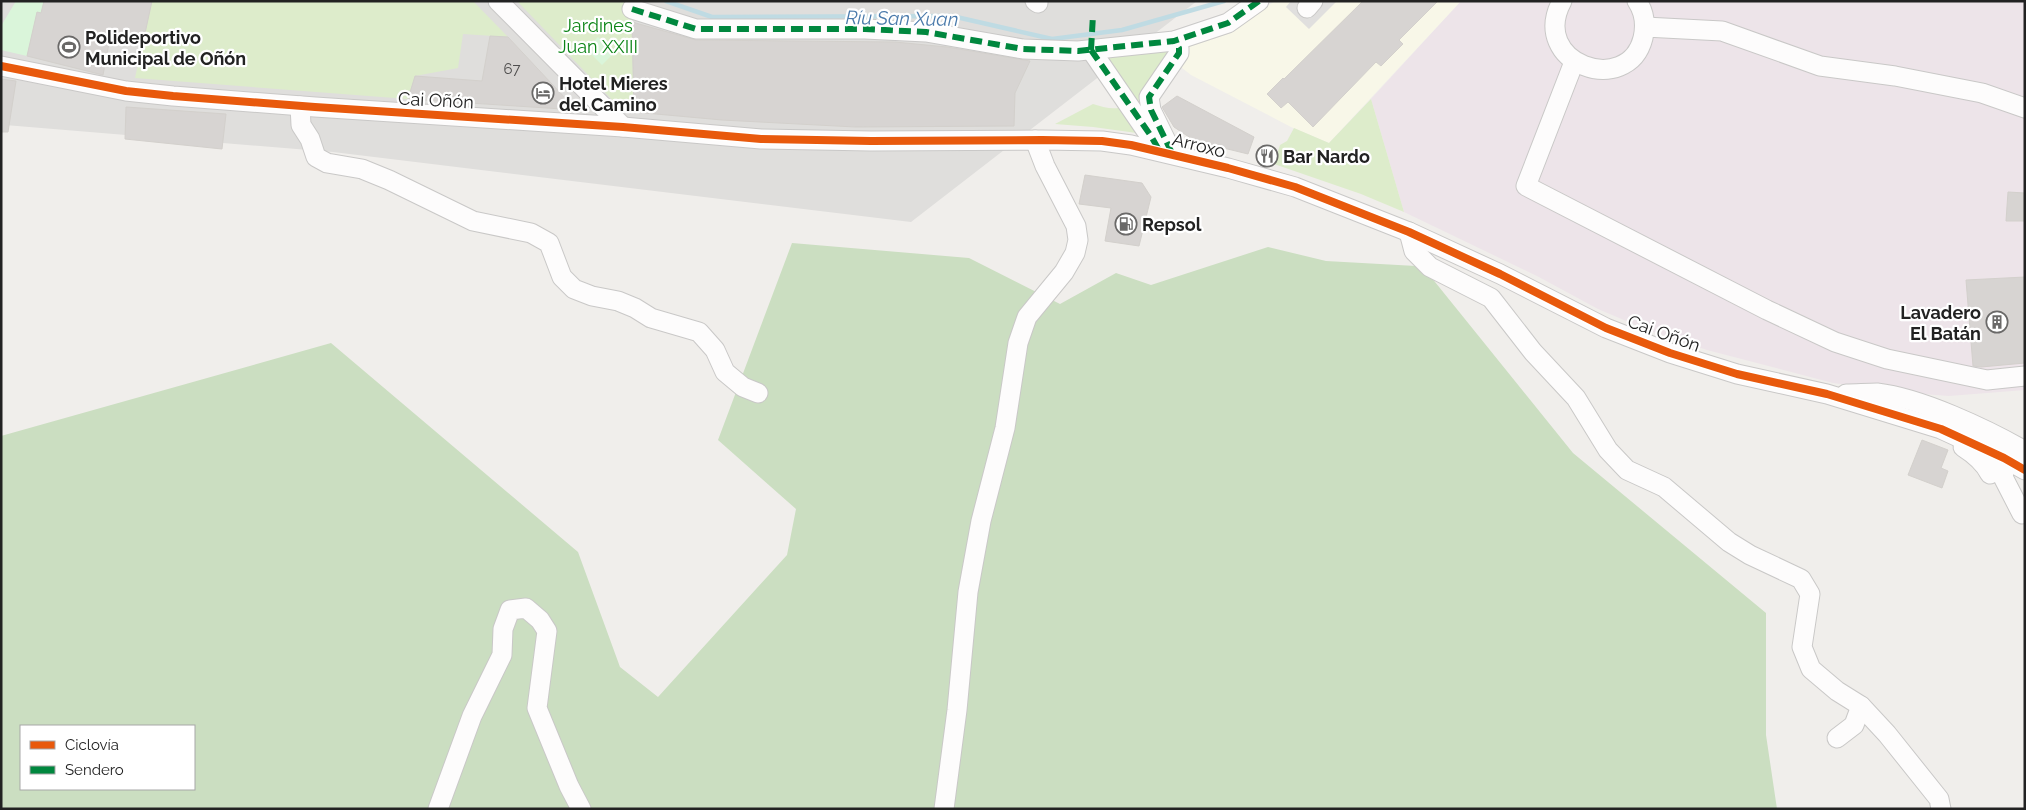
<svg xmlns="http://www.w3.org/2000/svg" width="2026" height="810" font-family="Raleway,sans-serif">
	<rect width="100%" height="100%" fill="#f0eeeb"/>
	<path fill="#dfdedc" d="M1,1h1196l-286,221 -578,-70 -328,-27 -4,2z"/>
	<path fill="#ede4e9" d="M1461,1h564v389l-76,6 -39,-3 -77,-10 -126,-33 -62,-21 -47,-20 -61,-33 -133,-64 -33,-113z"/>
	<path fill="#f8f7e8" d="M1275,1h186l-132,142 -38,-16 -100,-52 -14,-11 10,-20 50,-17z"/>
	<g fill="#ddeccb">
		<path d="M152,1h321l35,36 -45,-3 -5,34 -43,8 -7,23 -273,-21z"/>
		<path d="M517,1h114l3,111 -14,-4z"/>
		<path d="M1173,47l-29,50 -4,12 -37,-53z"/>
		<path d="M1371,99l33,113 -43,-18 -87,-30 6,-19 7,-4 7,-13 35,15z"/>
		<path d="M1093,104c10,3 22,7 31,2l20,28 -51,-7 -38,-3z"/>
	</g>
	<path fill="#cbdec1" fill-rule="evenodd" d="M792,243l177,15 91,46 56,-31 35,12 117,-38 58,14 90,5 15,11 142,176 193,160v122l11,74h-1776v-373l330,-93 247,209 42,115 38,30 129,-142 9,-46 -78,-69zM21,726h173v63h-173z"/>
	<g fill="#daf5da">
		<path d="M16,1h28l-3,12 -4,-1 -10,44 -26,-6v-24z"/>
		<path d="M598,37l16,16 -12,12 -16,-16z"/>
	</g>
	<path fill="#e0dfde" d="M1291,1h46l-28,28 -23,-22z"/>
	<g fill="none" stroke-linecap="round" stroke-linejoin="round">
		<path stroke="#bfdbe3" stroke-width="4.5" d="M666,1l46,16 240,-1 100,23 70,-9 102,-29"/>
	</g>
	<g fill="#d7d4d2" stroke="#d3d0cc">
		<path d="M44,1h108l-8,37 -27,-6 -1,6h-6l-7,37 -76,-19 10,-44 4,1z"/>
		<path d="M1363,1h75l-39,39 4,4 -22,22 -5,-4 -63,65 -25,-25 -7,6 -14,-14 16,-16 1,1z"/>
		<path d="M632,22l64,18 199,2 52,5 83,14 -15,32 -1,33 -159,1 -133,-7 -88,-8z"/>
		<path d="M490,36l18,1 58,62 1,7 -5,3 -154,-10 7,-23 67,5z"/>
		<path d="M1,79l15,2 -8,51h-7z"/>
		<path d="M1177,96l77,41 -6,17 -53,-13 -21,-14 -12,-20z"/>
		<path d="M126,107l100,7 -4,35 -97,-10z"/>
		<path d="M1085,175l57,8 9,14 -12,49 -34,-5 6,-33 -32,-4z"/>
		<path d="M2008,192l17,1v28h-19z"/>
		<path d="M2025,277v86l-44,4 -8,-1 -7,-86z"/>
		<path d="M1922,440l26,10 -7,18 7,3 -6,17 -34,-13z"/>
	</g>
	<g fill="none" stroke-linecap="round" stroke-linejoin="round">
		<g stroke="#c9c8c7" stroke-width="21">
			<g id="minor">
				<path d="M498,1l125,126"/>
				<path d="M1035,1l3,2"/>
				<path d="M1562,1c-34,63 66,97 81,37 3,-13 2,-25 -6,-37"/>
				<path d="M1307,8l6,-7"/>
				<path d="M632,9l64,20h169l61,3 97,17 55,2 96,-10 54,-18 31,-22"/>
				<path d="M1645,27l77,4 98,35 75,10 87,17 43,15"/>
				<path d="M1091,50l67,98"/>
				<path d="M1574,62l-48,124 241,124 68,32 52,17 100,21 38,-4"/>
				<path d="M1,66l125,25 47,5 142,11 308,20 138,12 110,2 171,-1 60,1 29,4 97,23 67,19 114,45 91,42 106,54 64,25 67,21 90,20 114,35 63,29 21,12"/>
				<path d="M300,106l1,19 9,14 6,18 11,6 35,6 27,11 84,41 58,12 18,10 13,34 12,12 18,7 26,5 17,7 16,10 48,14 16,18 10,22 18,15 15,6"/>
				<path d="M1172,153l-21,-43 -2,-13 30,-44v-5l-5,-7"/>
				<path d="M1409,232l5,19 16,16 61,31 42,54 43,46 32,52 19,20 37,17 65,55 21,13 51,24 9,15 -8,53 9,22 26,22 24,15 26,28 52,65 2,10"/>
				<path d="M1846,394c10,0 21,-1 31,-1 44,5 109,36 148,58"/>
				<path d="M1963,447c11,7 21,15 27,27"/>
				<path d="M2001,449c4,9 5,17 2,28l19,37"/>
				<path d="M1837,738l17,-13 7,-19"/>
				<path d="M438,809l34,-93 30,-61 1,-26 7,-19 16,-2 14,12 7,11 -10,77 32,78 12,23"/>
				<path d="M944,809l13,-99 11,-118 13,-71 24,-93 13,-85 9,-26 37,-45 11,-19 3,-13 -2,-14 -31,-60 -10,-26"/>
			</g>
		</g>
		<use href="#minor" stroke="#fdfcfc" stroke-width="19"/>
		<g stroke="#00873e" stroke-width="6" stroke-dasharray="12 6" stroke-linecap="butt">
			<path d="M632,9l64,20h169l61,3 97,17 55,2 96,-10 54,-18 31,-22"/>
			<path d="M1091,50l60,86 8,14"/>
			<path d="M1091,50l2,-35"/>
			<path d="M1172,153l-21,-43 -2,-13 30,-44v-5l-5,-7"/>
		</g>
		<g stroke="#fff" stroke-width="11">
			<path id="cycleway" d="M1,66l125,25 47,5 142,11 308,20 138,12 110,2 171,-1 60,1 29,4 97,23 67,19 114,45 91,42 106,54 64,25 67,21 90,20 114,35 63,29 21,12"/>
		</g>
		<use href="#cycleway" stroke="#e8590c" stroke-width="8"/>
	</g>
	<defs>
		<g id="stadium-ring" transform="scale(1.125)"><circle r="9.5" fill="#fff" stroke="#6a6968" stroke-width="1.5"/><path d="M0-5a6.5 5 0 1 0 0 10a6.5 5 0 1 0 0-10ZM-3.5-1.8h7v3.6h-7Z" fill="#6a6968"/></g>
		<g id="hotel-ring" transform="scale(1.125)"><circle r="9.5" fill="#fff" stroke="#6a6968" stroke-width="1.5"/><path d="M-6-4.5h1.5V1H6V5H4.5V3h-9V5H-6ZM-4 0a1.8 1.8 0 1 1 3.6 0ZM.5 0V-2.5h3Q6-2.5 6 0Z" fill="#6a6968"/></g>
		<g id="restaurant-ring" transform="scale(1.125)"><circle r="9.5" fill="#fff" stroke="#6a6968" stroke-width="1.5"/><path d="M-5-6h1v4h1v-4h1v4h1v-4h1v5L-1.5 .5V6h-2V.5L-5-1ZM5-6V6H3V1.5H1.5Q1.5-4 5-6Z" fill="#6a6968"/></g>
		<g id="fuel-ring" transform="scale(1.125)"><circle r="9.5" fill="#fff" stroke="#6a6968" stroke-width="1.5"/><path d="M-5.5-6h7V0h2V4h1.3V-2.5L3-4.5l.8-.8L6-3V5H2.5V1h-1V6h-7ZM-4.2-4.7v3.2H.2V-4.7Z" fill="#6a6968"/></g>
		<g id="building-ring" transform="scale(1.125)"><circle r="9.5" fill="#fff" stroke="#6a6968" stroke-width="1.5"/><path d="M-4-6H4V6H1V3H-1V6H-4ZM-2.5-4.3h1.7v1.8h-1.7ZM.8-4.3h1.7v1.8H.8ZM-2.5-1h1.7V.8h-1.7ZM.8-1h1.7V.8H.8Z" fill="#6a6968"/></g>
	</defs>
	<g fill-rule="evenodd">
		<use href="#stadium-ring" x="69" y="47"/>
		<use href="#hotel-ring" x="543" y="93"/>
		<use href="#restaurant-ring" x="1267" y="156"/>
		<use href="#fuel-ring" x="1126" y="224"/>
		<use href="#building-ring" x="1997" y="322"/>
	</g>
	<g text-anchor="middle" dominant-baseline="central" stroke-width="4.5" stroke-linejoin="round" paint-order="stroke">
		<g font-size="15" fill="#4f4e4e">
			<text x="512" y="69">67</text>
		</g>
		<g font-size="18" fill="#0c8416" stroke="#fff">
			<text x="598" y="25">Jardines<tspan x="598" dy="21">Juan XXIII</tspan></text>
		</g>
		<g font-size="18" font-weight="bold" fill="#222" stroke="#fff" text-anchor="start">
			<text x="85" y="37">Polideportivo<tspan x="85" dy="21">Municipal de Oñón</tspan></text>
			<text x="559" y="83">Hotel Mieres<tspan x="559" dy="21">del Camino</tspan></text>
			<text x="1283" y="156">Bar Nardo</text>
			<text x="1142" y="224">Repsol</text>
			<text x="1981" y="312" text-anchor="end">Lavadero<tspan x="1981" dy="21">El Batán</tspan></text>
		</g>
		<g font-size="18" fill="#222" stroke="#fff">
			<text transform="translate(436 100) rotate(3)">Cai Oñón</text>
			<text transform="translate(1199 145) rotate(14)">Arroxo</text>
			<text transform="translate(1664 333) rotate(20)">Cai Oñón</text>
		</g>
		<g font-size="19" font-style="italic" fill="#4a7aab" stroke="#fff">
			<text transform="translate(902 18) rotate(1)">Ríu San Xuan</text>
		</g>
	</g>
	<rect width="2026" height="810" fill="none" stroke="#222222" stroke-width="5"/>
	<rect x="20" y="725" width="175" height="65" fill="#ffffff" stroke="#a7a7a7"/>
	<rect x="30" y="741" width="25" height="8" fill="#e8590c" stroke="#a7a7a7"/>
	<text x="65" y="750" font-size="15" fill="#222222">Ciclovía</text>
	<rect x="30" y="766" width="25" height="8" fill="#00873e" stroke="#a7a7a7"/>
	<text x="65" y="775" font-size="15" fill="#222222">Sendero</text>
</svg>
